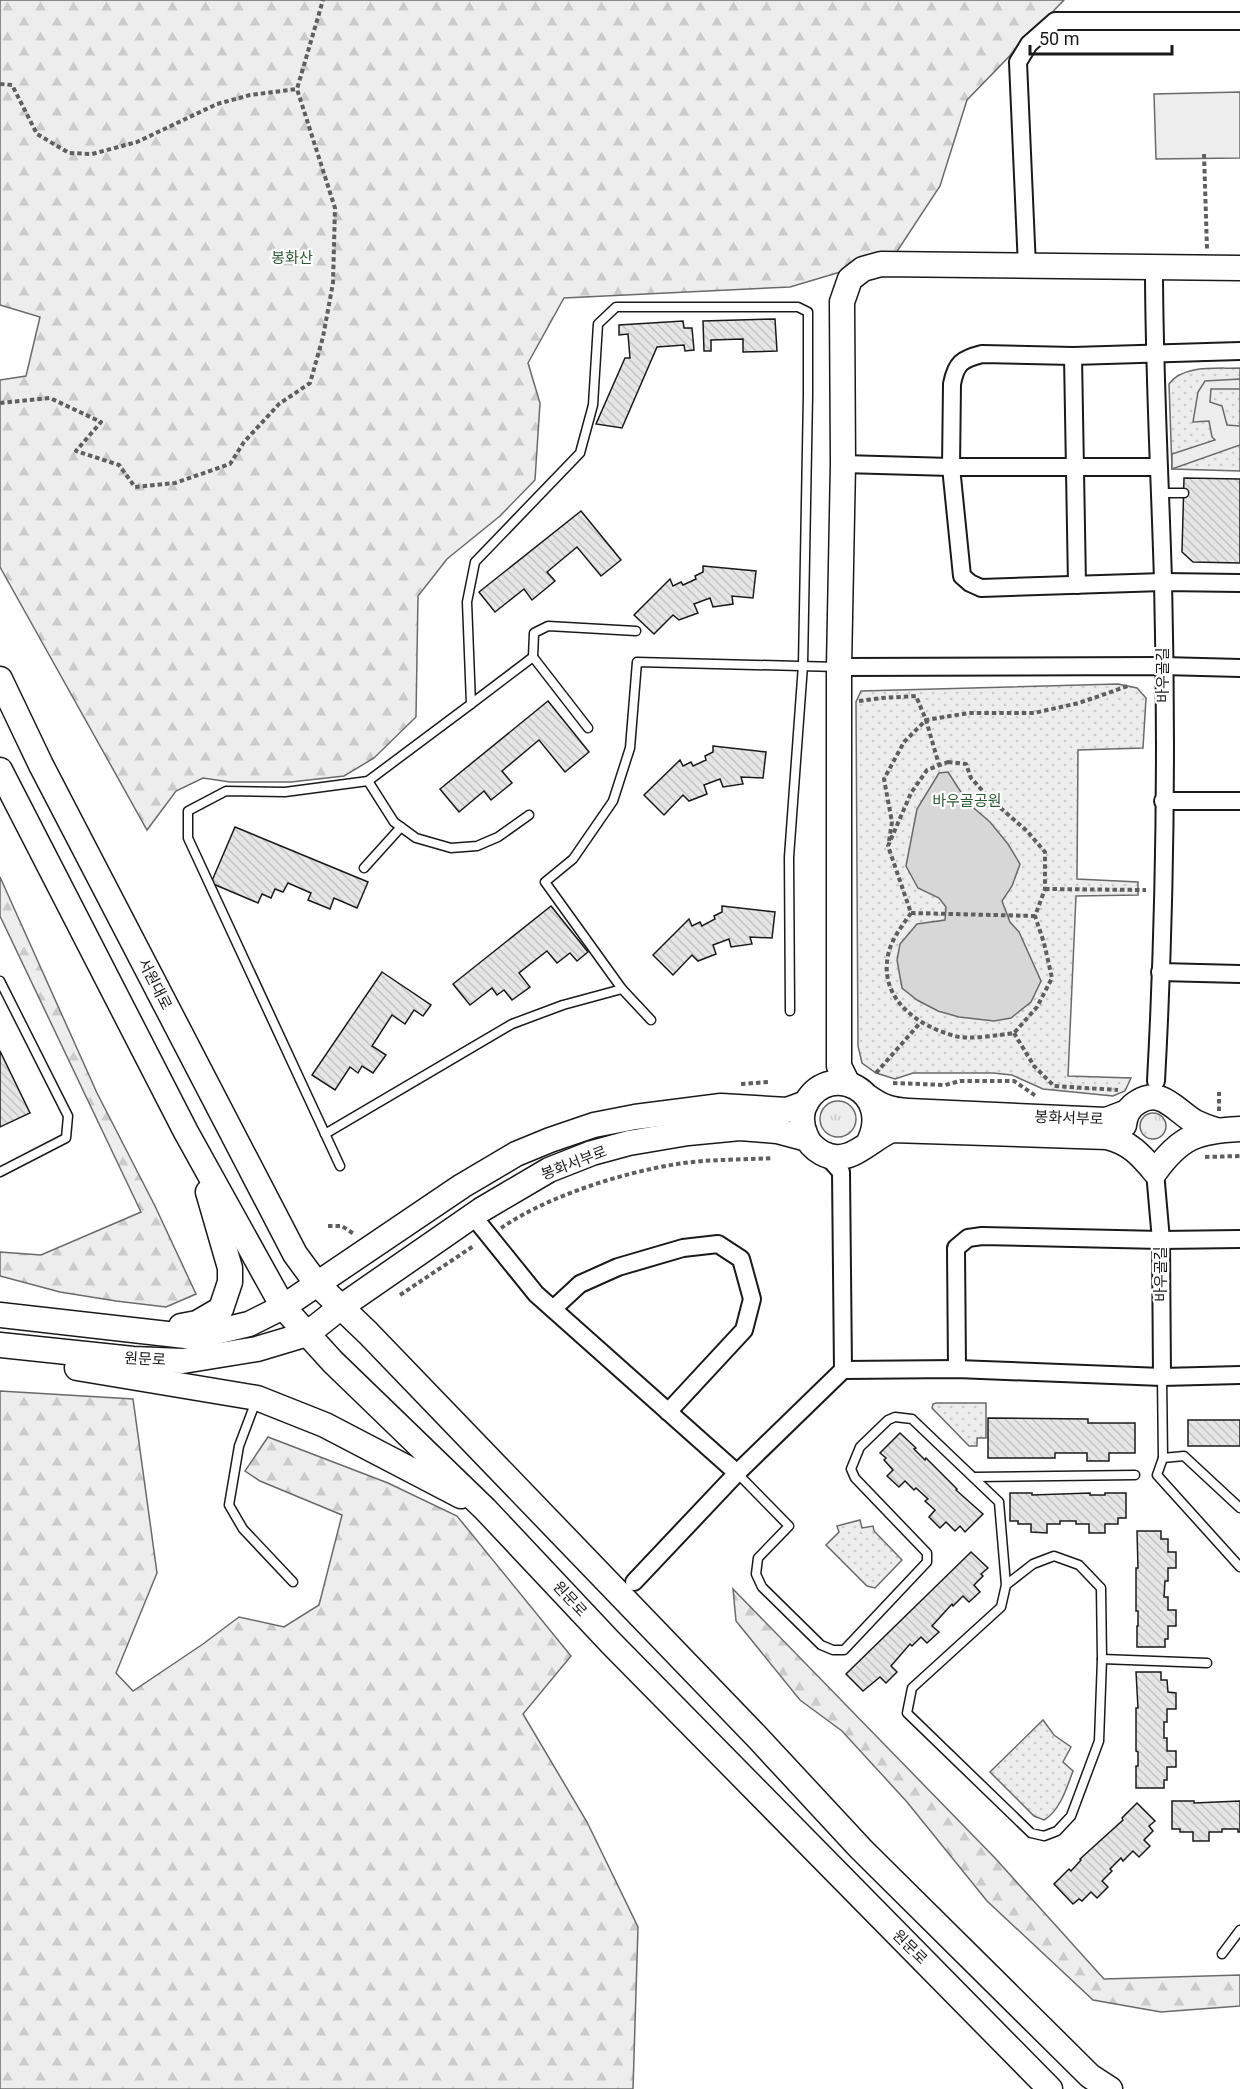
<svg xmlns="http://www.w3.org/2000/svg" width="1240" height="2089" font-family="Roboto,'Noto Sans KR',sans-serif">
	<defs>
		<pattern id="grass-tufts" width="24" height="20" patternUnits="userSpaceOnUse" patternTransform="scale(1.5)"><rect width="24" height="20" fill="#ededed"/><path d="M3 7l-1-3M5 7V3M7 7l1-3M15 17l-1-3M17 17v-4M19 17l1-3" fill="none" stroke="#cbcbcb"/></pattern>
		<pattern id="forest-firs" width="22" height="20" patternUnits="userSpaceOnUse" patternTransform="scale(1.5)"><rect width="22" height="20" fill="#ededed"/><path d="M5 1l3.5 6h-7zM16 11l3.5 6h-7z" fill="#cbcbcb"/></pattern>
		<pattern id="park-dots" width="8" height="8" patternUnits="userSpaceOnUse" patternTransform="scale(1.5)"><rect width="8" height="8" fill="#ededed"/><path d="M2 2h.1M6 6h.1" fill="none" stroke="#cbcbcb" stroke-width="1.8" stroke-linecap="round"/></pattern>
		<pattern id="building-back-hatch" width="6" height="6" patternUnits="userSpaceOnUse" patternTransform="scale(1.5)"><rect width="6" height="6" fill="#e6e6e6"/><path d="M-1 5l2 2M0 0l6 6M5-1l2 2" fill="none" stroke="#c5c5c5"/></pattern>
	</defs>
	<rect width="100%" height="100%" fill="#fff"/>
	<g fill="url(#grass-tufts)" stroke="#6a6a6a" stroke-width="1.5">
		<circle cx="838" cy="1119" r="18"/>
		<circle cx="1153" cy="1126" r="13"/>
	</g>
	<g fill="url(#forest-firs)" stroke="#6a6a6a" stroke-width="1.5">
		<path d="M0,0h1064l-97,100 -27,86 -46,70 -104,31 -226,11 -36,65 12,40 -5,77 -35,36 -53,43 -29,37 -2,121 -42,41 -30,18 -53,6h-61l-27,-4 -27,13 -29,39 -147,-263v-187l26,-4 14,-59 -40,-12z"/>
		<path d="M0,877l97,216 58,113 41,88 -30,13 -50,-6 -56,-9 -60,-16v-24l41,3 100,-43 -141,-296z"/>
		<path d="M0,1391l133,8 24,174 -41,100 17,18 70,-47 36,-27 45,10 35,-22 23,-90 -82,-34 -15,-10 23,-34 120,46 69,33 114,140 -48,58 64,108 51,105 -5,162h-633z"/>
		<path d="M733,1589l262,269 109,121 136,-4v31l-79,6 -68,-12 -106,-99 -80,-99 -65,-71 -42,-31 -64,-79z"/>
	</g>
	<g fill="url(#park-dots)" stroke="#6a6a6a" stroke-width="1.5">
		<path d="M1240,368v103l-68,-2 -3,-85c14,-20 49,-15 71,-16z"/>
		<path d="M1118,684l19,4 9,10 -3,50 -65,2 -1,129 61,3v13l-62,1 -8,180 63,2 -6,13 -12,5 -70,-7 -31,-14 -19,-2h-80l-18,6 -19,-6 -14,-10 -4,-17 -2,-344 5,-11z"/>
		<path d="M936,1403h50v35h-9v8h-8l-37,-38 1,-4z"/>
		<path d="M860,1520l2,8 11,-2 1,5 28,29 -27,28 -8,-2 -41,-41 13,-13 -2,-6z"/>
		<path d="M1043,1720l11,15 17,12 -8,15 10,9c-6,16 -13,40 -29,49l-10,-4 -44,-44z"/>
	</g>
	<g fill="#ededed" stroke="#6a6a6a" stroke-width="1.5">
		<path d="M1240,92v66l-84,1 -2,-65z"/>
		<path d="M1240,379v10h-29l-1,13 12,4 5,19 13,1v19l-68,24v-15l43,-14 -3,-3 -3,-16 -16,1 5,-30 7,-11z"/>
	</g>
	<path fill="#d7d7d7" stroke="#6a6a6a" stroke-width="1.5" d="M948,772l20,31 22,19 18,22 12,20 -8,22 -10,15 8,21 9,10 22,49 -10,21 -20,16 -17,3 -35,-4 -21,-6 -21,-11 -15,-12 -5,-28 3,-16 17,-20 28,-4 1,-13 -7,-9 -21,-10 -12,-22 11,-57 22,-36z"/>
	<g fill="url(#building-back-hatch)" stroke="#1a1a1a" stroke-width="1.5">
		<path d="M775,319l2,32 -34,1v-13l-32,1v11h-7l-1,-30z"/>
		<path d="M683,321l1,7h8l2,22 -9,1 -1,-6 -27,2 -35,81 -26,-4 29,-66h5l-2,-24 -9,1v-10z"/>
		<path d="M1184,478l56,1v84l-47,-1 -11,-10z"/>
		<path d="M581,511l40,49 -20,16 -24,-29 -30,25 8,9 -23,19 -8,-11 -29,23 -16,-20z"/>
		<path d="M703,566l53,5 -3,27 -21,-2 1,8 -20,3 -3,-9 -16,6 4,9 -19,7 -6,-5 -19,19 -20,-19 36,-36 3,7 8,-4 2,3 13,-6 -1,-3 8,-4z"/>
		<path d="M548,701l41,51 -24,20 -26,-32 -37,31 10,12 -21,17 -7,-9 -25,21 -19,-23z"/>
		<path d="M713,746l53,6 -3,26 -22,-1 2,7 -20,3 -3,-8 -16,6 3,9 -18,7 -6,-6 -19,20 -20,-20 36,-35 3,6 8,-4 2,4 13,-6 -1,-4 8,-4z"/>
		<path d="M235,827l133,55 -11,26 -23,-10 -4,11 -22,-9 3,-7 -23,-10 -5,9 -8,-3 -4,9 -9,-4 -4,9 -47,-20z"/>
		<path d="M551,906l37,46 -11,9 -7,-8 -13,10 -10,-12 -28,22 11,14 -18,13 -8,-10 -7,5 -5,-7 -22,17 -17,-21z"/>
		<path d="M722,906l53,6 -3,26 -22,-1 2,7 -21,3 -2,-8 -16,6 3,9 -18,7 -6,-6 -19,20 -20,-20 36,-36 3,7 8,-4 2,4 13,-7 -1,-3 8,-4z"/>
		<path d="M382,972l49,33 -8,11 -9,-6 -9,14 -13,-9 -20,31 14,9 -13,18 -11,-7 -4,7 -8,-6 -15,23 -23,-15z"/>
		<path d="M0,1051l30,62 -30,14z"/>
		<path d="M988,1418l100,1v4h47v30h-26v8h-22v-8h-32v5h-67z"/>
		<rect x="1188" y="1420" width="52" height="26"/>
		<path d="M900,1433l16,15 -2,1 11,11 1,-2 31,31 -1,1 27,24 -18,18 -5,-6 -5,5 -9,-9 -6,6 -11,-11 6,-7 -10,-9 3,-2 -12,-11 -2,2 -9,-9 -6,6 -12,-11 6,-6 -9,-10 2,-2 -6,-5z"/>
		<path d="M1010,1493h22v2l58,-2v2h15v-2h21v25h-8v6h-13v9h-16v-9h-13v-3h-16v3h-13v9l-16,-1v-8h-13v-3h-8z"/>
		<path d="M1137,1531h24v8h7v13h8v16h-8v13h-3l-1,16h4v13h8v16h-8v13h-3v8h-28v-21h1v-15h-2v-43h2z"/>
		<path d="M971,1552l17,16 -7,6 2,2 -9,9 6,7 -11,10 -6,-6 -10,10 -1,-2 -20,22 7,6 -12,11 -6,-6 -9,9 -2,-2 -19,22 6,6 -11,11 -6,-6 -17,14 -17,-17z"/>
		<path d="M1136,1672h25v8h6l1,12 8,1v16h-9v13h-3v16h3v13h9v16h-9v13h-3v8h-28v-22h2v-14l-2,-1v-43h2z"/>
		<path d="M1172,1801h22v2l46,-2v31h-2v-3h-16v3h-13v9h-16v-9h-13v-3h-8z"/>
		<path d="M1137,1803l18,18 -6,5 4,5 -9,9 6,6 -11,11 -6,-6 -10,10 -2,-3 -11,11 2,2 -10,10 6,6 -11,11 -6,-6 -9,9 -3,-2 -6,5 -19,-20 15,-15 2,2 10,-11 -1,-1 43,-39 -1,-2z"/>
	</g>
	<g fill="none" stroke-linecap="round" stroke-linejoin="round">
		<g stroke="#1a1a1a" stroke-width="11">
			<g id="lane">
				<path d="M1159,493h25"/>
				<path d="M533,657l1,-24 14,-7 88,5"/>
				<path d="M471,704l62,-47 55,71"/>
				<path d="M368,781l26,41 22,16 35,10 26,-2 21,-9 31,-22"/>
				<path d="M364,868l37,-41"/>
				<path d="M0,981l68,135 -2,22 -66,34"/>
				<path d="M651,1020l-29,-31 -77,-107 28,-23 40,-58 17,-53 7,-86 201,5"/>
				<path d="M325,1134l187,-110 51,-19 59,-16"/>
				<path d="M340,1166l-152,-328v-27l38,-20 59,1 83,-11 103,-77 -4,-102 8,-40 105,-109 13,-48 5,-81 18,-17h182l10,5v83l-5,270 -14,192 1,154"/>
				<path d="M1162,1377l1,81 -6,17 83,92"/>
				<path d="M256,1401l-17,45 -10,59 14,24 50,53"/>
				<path d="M1163,1458l21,-2 56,52"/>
				<path d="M737,1473l52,53 -31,32 -2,16 6,13 59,58 12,5h11l83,-88v-9l-72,-75 -4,-9 9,-22 28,-27 7,-3 17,2 87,83 7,83 -5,22 -89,81 -5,25 124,120 13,3 13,-5 14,-15 28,-75 3,-82 -1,-71 -22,-23 -25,-9 -21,8 -27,21"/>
				<path d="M974,1477l161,-2"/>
				<path d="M1102,1659l105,4"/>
				<path d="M1222,1954l18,-24"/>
			</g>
		</g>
		<g stroke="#1a1a1a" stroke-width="20">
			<g id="street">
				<path d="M1027,267l-9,-205 11,-18 26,-23h185"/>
				<path d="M1154,268c0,105 6,209 9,313 4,166 2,334 -7,500"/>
				<path d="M1240,351l-167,5 -91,-2c-20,5 -26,9 -30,30l-1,83 11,109 8,7 11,5 182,-6 77,1"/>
				<path d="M1073,356l4,229"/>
				<path d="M843,464l108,3h207"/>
				<path d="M839,667l324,-1 77,2"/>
				<path d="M1163,801h77"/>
				<path d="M1160,972l80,2"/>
				<path d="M826,1155l15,17 2,198"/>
				<path d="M1155,1172l6,68 1,137"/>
				<path d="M473,1216l63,78 201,179"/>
				<path d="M553,1309l27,-25 38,-17 65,-19 35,-4 23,15 11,40 -8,31 -76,82"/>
				<path d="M957,1369l-1,-121 12,-10 14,-2 179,4 79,-1"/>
				<path d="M634,1582l103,-109 106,-103 114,-1 205,8 78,-2"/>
			</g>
		</g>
		<g stroke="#1a1a1a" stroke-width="27">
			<g id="secondary">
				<path d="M0,679l41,86 254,489 22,30 51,49 390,405 103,111 229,227 20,13"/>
				<path d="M0,770l186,362 97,175 49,54 153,148 126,134 439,446"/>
				<path d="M848,1084l-9,-18v-399l4,-203 -1,-162 8,-23 13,-10 18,-5 359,4"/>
				<path d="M868,1097c14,10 23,13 40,14l198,9 21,-8"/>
				<path d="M1124,1125c1,-9 5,-18 14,-23 23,-15 38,9 57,20 6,3 14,6 21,8"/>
				<path d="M869,1142c24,-50 -37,-81 -62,-41 -7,11 -6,24 -1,35 3,8 9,13 16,17 27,15 47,-14 70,-23l215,7c22,5 34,18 48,35 25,-35 42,-41 85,-43"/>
				<path d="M0,1315l194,22 55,-13 34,-17 179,-121 54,-32 34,-14 44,-15 41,-8 86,-11 66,4 19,-7"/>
				<path d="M181,1326l16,-3 24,-14 9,-27v-14l-22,-76"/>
				<path d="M0,1345l133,14 50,2 74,-12 50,-15 34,-27 140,-97 68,-40 43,-17 37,-10 59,-10 52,-5 37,3 30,8"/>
				<path d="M77,1368l180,30 68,27 136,71"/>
			</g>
		</g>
		<g stroke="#5f5f5f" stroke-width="4" stroke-dasharray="4.5 3" stroke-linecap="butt">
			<path d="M0,84l12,1 25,49 32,19 23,1 45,-12 80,-38 33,-9 47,-6"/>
			<path d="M1204,154l3,95"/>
			<path d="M0,403l50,-5 51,24 -25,29 43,14 16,22 40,-4 55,-19 14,-22 35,-38 31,-21 13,-46 10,-54 2,-75 -38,-119 26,-89"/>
			<path d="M859,701l23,-3 34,-2 10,24 13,45"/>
			<path d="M948,762l18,2 5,14 18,20 38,33 18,21v37l-10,27 9,27 8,35 -15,29 -23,26c-15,2 -45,7 -59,3 -41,-11 -80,-41 -65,-88 4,-12 14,-25 21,-35l-23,-67 23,-53 16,-23z"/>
			<path d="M889,841l3,-19 -8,-43 20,-37 22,-22 43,-7h65l45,-10 49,-17"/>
			<path d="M1045,889l101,1"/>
			<path d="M911,913l124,3"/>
			<path d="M1014,1033l20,33 20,20 64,4"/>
			<path d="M876,1073l44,-50"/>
			<path d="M893,1083l52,2 15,-4h54l22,15"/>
			<path d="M741,1084l27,-2"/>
			<path d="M1219,1111v-19"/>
			<path d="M1205,1157l35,-1"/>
			<path d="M328,1226h14l12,8"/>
			<path d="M501,1228c47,-32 120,-55 176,-64 31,-5 65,-4 96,-6"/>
			<path d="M400,1295l75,-50"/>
		</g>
		<use href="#lane" stroke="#fff" stroke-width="8"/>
		<use href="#street" stroke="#fff" stroke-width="16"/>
		<use href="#secondary" stroke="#fff" stroke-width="24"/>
	</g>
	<g text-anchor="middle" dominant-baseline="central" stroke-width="4.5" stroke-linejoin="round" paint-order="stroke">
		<g font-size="15" fill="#2b5a34" stroke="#fff">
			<text x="292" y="258">봉화산</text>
			<text x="967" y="801">바우골공원</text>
		</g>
		<g font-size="15" fill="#1a1a1a" stroke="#fff">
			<text transform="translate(1163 675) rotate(-90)">바우골길</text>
			<text transform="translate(155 984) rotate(63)">서원대로</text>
			<text transform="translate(1069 1118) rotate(2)">봉화서부로</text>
			<text transform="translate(574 1163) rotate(-21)">봉화서부로</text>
			<text transform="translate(1161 1274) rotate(-90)">바우골길</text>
			<text transform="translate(145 1359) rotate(3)">원문로</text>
			<text transform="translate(570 1599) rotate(47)">원문로</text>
			<text transform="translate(910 1947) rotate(45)">원문로</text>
		</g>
	</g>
	<path d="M1030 45v9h142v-9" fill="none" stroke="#1a1a1a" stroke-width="3"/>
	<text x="1039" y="45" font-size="18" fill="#1a1a1a" stroke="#ffffff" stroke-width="4.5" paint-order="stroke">50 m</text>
</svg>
